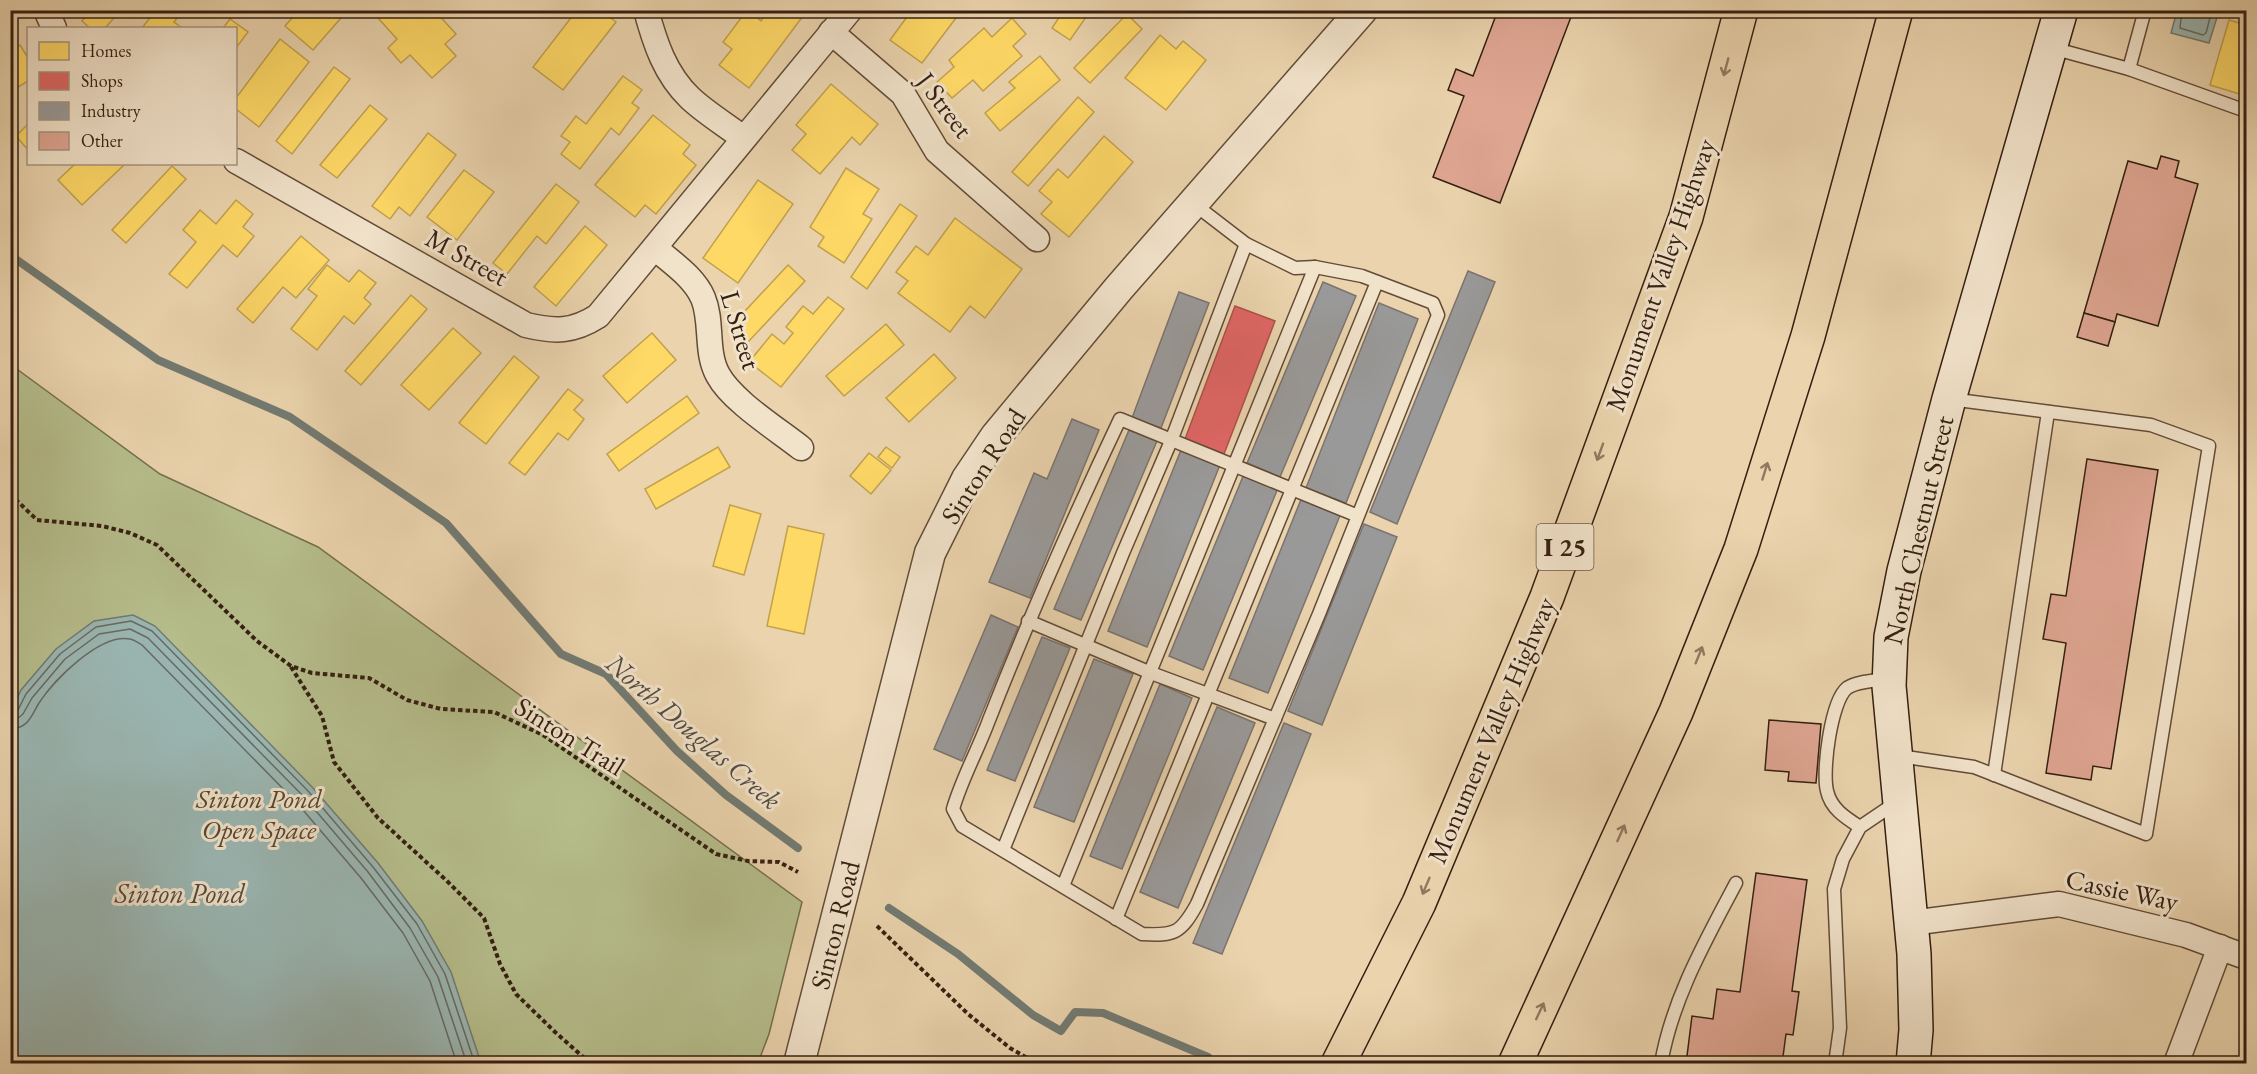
<svg xmlns="http://www.w3.org/2000/svg" width="2257" height="1074" font-family="'EB Garamond',serif">
	<rect width="100%" height="100%" fill="#ead3ad"/>
	<filter id="stains"><feTurbulence type="fractalNoise" baseFrequency=".00333" numOctaves="4"/><feColorMatrix values="0 0 0 0 .2 0 0 0 0 .09 0 0 0 0 .02 0 0 0 .5 -.17"/></filter>
	<radialGradient id="worn" r=".72"><stop offset=".6" stop-color="#630" stop-opacity="0"/><stop offset="1" stop-color="#630" stop-opacity=".3"/></radialGradient>
	<path fill="#b5bd8b" stroke="#756e4e" stroke-width="1.5" d="M10,364l150,110 158,73 484,355 -33,132 -11,29h-747z"/>
	<g fill="#9ab6b2" stroke="#727a72" stroke-width="1.5">
		<path d="M2177,11h42l-10,32 -38,-10z"/>
		<path d="M133,615l22,11 158,162 65,75 44,58 29,51 30,91h-470v-352l10,-21 35,-41 38,-28z"/>
	</g>
	<g fill="#ffd966" stroke="#c2a14c" stroke-width="1.5">
		<path d="M91,10h30l-16,18h-15l-8,-7z"/>
		<path d="M156,10h27l-9,12 8,6h-40z"/>
		<path d="M299,10h49l-35,40 -28,-24z"/>
		<path d="M387,10h47l22,24 -11,10 11,12 -24,22 -22,-23 -9,8 -13,-15 9,-9 -19,-21z"/>
		<path d="M577,10h24l15,12 -53,68 -30,-23z"/>
		<path d="M747,10l14,11 7,-11h28l7,6 -54,72 -30,-23 13,-16 -9,-7z"/>
		<path d="M912,10h50l-40,53 -32,-23z"/>
		<path d="M1064,10h27l-21,30 -18,-12z"/>
		<path d="M1127,14l15,15 -52,54 -16,-15z"/>
		<path d="M1012,18l14,16 -13,12 9,10 -39,35 -10,-11 -21,18 -15,-16 17,-15 -5,-7 35,-32 8,9z"/>
		<path d="M230,19l18,13 -12,16v-20h-13z"/>
		<path d="M2229,20l17,5v71l-36,-11z"/>
		<path d="M1160,35l16,14 7,-8 23,19 -40,50 -41,-32z"/>
		<path d="M280,39l29,23 -50,65 -23,-18v-11z"/>
		<path d="M20,45l8,13v23l-18,11v-41z"/>
		<path d="M1040,56l20,24 -60,51 -15,-18 30,-25 -6,-6z"/>
		<path d="M334,67l16,12 -58,75 -16,-13z"/>
		<path d="M623,76l19,14 -10,13 7,5 -20,27 -8,-7 -31,41 -19,-15 9,-12 -9,-6 15,-20 10,8z"/>
		<path d="M831,84l47,40 -18,21 -8,-8 -32,37 -28,-24 14,-16 -10,-9z"/>
		<path d="M1078,97l16,15 -66,74 -16,-14z"/>
		<path d="M370,105l17,14 -50,59 -17,-13z"/>
		<path d="M653,115l37,30 -7,9 13,11 -40,49 -11,-9 -10,12 -40,-32z"/>
		<path d="M28,124v26l-12,-14z"/>
		<path d="M428,133l28,22 -46,61 -11,-9 -9,12 -18,-13z"/>
		<path d="M1104,136l29,26 -64,75 -28,-23 11,-12 -13,-11 19,-22 10,9z"/>
		<path d="M75,164h50l-43,41 -24,-25z"/>
		<path d="M172,166l14,13 -60,64 -14,-13z"/>
		<path d="M846,168l33,21 -16,25 9,5 -28,44 -26,-17 6,-9 -14,-10z"/>
		<path d="M464,170l30,22 -37,48 -30,-23z"/>
		<path d="M758,180l35,24 -55,79 -35,-25z"/>
		<path d="M556,184l23,18 -33,42 -9,-8 -30,38 -14,-11z"/>
		<path d="M236,200l17,14 -10,13 11,9 -17,21 -14,-12 -36,43 -18,-14 27,-32 -13,-12 17,-20 16,14z"/>
		<path d="M900,204l17,12 -50,73 -16,-12z"/>
		<path d="M955,218l67,51 -37,49 -15,-12 -20,26 -52,-39 10,-12 -12,-9 20,-26 12,9z"/>
		<path d="M585,226l22,19 -51,61 -22,-19z"/>
		<path d="M301,236l28,24 -33,38 -13,-11 -30,36 -16,-14z"/>
		<path d="M327,265l22,17 10,-12 17,13 -12,15 7,6 -17,20 -10,-8 -27,34 -26,-21 26,-33 -9,-7z"/>
		<path d="M788,265l17,16 -56,60 -17,-16z"/>
		<path d="M411,295l16,14 -66,76 -16,-14z"/>
		<path d="M828,297l16,12 -63,78 -32,-25 23,-28 12,10 9,-11 -7,-6 17,-21 10,8z"/>
		<path d="M886,324l18,21 -60,51 -18,-20z"/>
		<path d="M453,328l28,25 -52,57 -28,-25z"/>
		<path d="M652,333l24,27 -49,43 -24,-27z"/>
		<path d="M934,354l22,24 -47,44 -23,-24z"/>
		<path d="M514,356l25,21 -53,67 -27,-21z"/>
		<path d="M568,389l15,11 -9,10 10,9 -16,21 -10,-7 -33,42 -16,-12z"/>
		<path d="M687,396l12,17 -80,58 -12,-17z"/>
		<path d="M718,447l12,20 -74,42 -11,-20z"/>
		<path d="M886,447l14,10 -8,11 -14,-11z"/>
		<path d="M869,453l22,17 -20,24 -21,-18z"/>
		<path d="M730,505l31,9 -17,61 -31,-9z"/>
		<path d="M788,526l36,8 -20,100 -37,-8z"/>
	</g>
	<path fill="#e06666" stroke="#ad514c" stroke-width="1.5" d="M1235,306l40,15 -51,133 -39,-15z"/>
	<g fill="#999" stroke="#7b7470" stroke-width="1.5">
		<path d="M1468,271l27,11 -98,242 -27,-12z"/>
		<path d="M1323,282l33,14 -76,181 -33,-14z"/>
		<path d="M1179,292l30,11 -48,125 -29,-10z"/>
		<path d="M1379,303l39,16 -72,184 -40,-15z"/>
		<path d="M1072,419l27,11 -69,168 -41,-16 45,-109 13,6z"/>
		<path d="M1129,430l28,11 -76,179 -27,-11z"/>
		<path d="M1181,450l39,15 -73,182 -39,-16z"/>
		<path d="M1244,474l34,14 -75,182 -34,-14z"/>
		<path d="M1302,497l39,16 -73,180 -39,-15z"/>
		<path d="M1364,524l33,13 -75,188 -34,-14z"/>
		<path d="M991,615l27,12 -56,134 -28,-12z"/>
		<path d="M1042,637l28,11 -55,133 -28,-11z"/>
		<path d="M1094,659l39,15 -59,148 -40,-15z"/>
		<path d="M1160,684l32,14 -70,171 -32,-13z"/>
		<path d="M1217,707l38,16 -77,185 -38,-16z"/>
		<path d="M1284,723l27,11 -89,220 -29,-11z"/>
	</g>
	<g fill="none" stroke-linecap="round" stroke-linejoin="round">
		<g stroke="#686a62" stroke-width="1.5">
			<path d="M2182,10l-2,18 23,7 3,-2 6,-23"/>
			<path d="M10,712l8,-2 8,-16 34,-40 36,-27 35,-6 21,10 157,161 64,75 44,57 28,50 30,90"/>
			<path d="M10,720l7,-1 6,-5 9,-16 33,-39 34,-25 31,-5 18,9 156,159 64,75 42,56 28,49 29,87"/>
			<path d="M10,729c19,-1 21,-13 29,-26 15,-23 61,-70 91,-64 4,1 9,4 12,6l155,158 64,75 42,55 27,48 27,83"/>
		</g>
		<g stroke="#727a72" stroke-width="8">
			<path d="M10,255l148,105 132,57 156,106 115,131 45,20 71,77 49,44 72,53"/>
			<path d="M889,908l69,46 75,61 28,16 14,-19 28,1 105,44"/>
		</g>
	</g>
	<g fill="#dea591" stroke="#351f11" stroke-width="1.5">
		<path d="M1498,10h57l16,7 -71,186 -67,-26 31,-81 -16,-6 8,-21 17,7z"/>
		<path d="M2161,156l18,5 -4,16 23,7 -40,142 -41,-12 -2,8 -31,-9 44,-152 29,8z"/>
		<path d="M2084,313l31,9 -7,24 -31,-9z"/>
		<path d="M2087,459l71,11 -47,299 -18,-3 -2,14 -45,-7 20,-130 -23,-4 8,-45 15,2z"/>
		<path d="M1769,720l52,4 -5,59 -28,-2 1,-9 -24,-2z"/>
		<path d="M1756,873l51,7 -15,111 7,1 -6,43 -7,-1 -4,30h-96l6,-48 21,3 4,-30 23,3z"/>
	</g>
	<g fill="none" stroke-linecap="round" stroke-linejoin="round">
		<g stroke="#624c38" stroke-width="15">
			<g id="service">
				<path d="M2052,48l77,21 117,42"/>
				<path d="M2129,69l16,-59"/>
				<path d="M1194,204l52,40 49,24 20,-1 47,9 71,27 5,12 -119,299 -122,290c-16,29 -22,32 -55,30l-180,-108 -9,-17c9,-31 25,-59 36,-89 40,-102 84,-202 131,-301l238,97"/>
				<path d="M1028,621l123,52 124,46"/>
				<path d="M1899,756l75,11 172,67 63,-388 -58,-21 -201,-26"/>
				<path d="M1994,775l54,-363"/>
				<path d="M1860,827c-14,-9 -29,-18 -33,-36 -5,-20 4,-90 20,-103 10,-7 28,-7 41,-9"/>
				<path d="M1003,850l120,-297 48,-112 75,-197"/>
				<path d="M1063,886l252,-619"/>
				<path d="M1116,919l261,-637"/>
				<path d="M1661,1064c11,-65 45,-124 75,-181"/>
				<path d="M1835,1064l5,-36 -6,-139 9,-30 17,-32 37,-25"/>
			</g>
		</g>
		<g stroke="#624c38" stroke-width="27">
			<g id="minor">
				<path d="M46,10l8,18"/>
				<path d="M646,10c9,33 19,64 44,88 16,15 36,27 53,40"/>
				<path d="M831,32l72,62 34,57 100,88"/>
				<path d="M236,161l290,164c29,7 47,7 72,-9l252,-306"/>
				<path d="M655,248c17,15 39,29 48,50 10,24 2,54 15,77 14,26 59,54 83,73"/>
				<path d="M1911,923l148,-19 127,31 60,22"/>
				<path d="M2176,1064l44,-117"/>
			</g>
		</g>
		<g stroke="#624c38" stroke-width="33">
			<path id="tertiary" d="M799,1064l131,-511 37,-74 29,-43 123,-148 243,-278"/>
		</g>
		<g stroke="#351f11" stroke-width="36">
			<path id="secondary" d="M1913,1064l3,-34 -2,-76 -25,-268 2,-49 13,-66 45,-172 112,-389"/>
		</g>
		<g stroke="#351f11" stroke-width="36">
			<g id="motorway">
				<path d="M1338,1064l81,-161 128,-306 139,-380 55,-207"/>
				<path d="M1515,1064l161,-352 65,-163 67,-213 88,-326"/>
			</g>
		</g>
		<g stroke="#351f11" stroke-width="4" stroke-dasharray="4.5 3" stroke-linecap="butt">
			<path d="M10,494l27,26 65,6 28,7 27,12 100,96 34,25 21,7 57,5 38,22 34,9 53,3 49,23 173,119 32,7 31,1 19,10"/>
			<path d="M291,667l31,49 12,46 44,56 69,63 37,37 16,46 16,30 39,38 36,32"/>
			<path d="M877,926l91,88 42,34 28,16"/>
		</g>
		<use href="#service" stroke="#f1e2ca" stroke-width="12"/>
		<use href="#minor" stroke="#f1e2ca" stroke-width="24"/>
		<use href="#tertiary" stroke="#f1e2ca" stroke-width="30"/>
		<use href="#secondary" stroke="#f1e2ca" stroke-width="33"/>
		<use href="#motorway" stroke="#ead3ad" stroke-width="33"/>
	</g>
	<defs><path id="oneway-shaft" d="M-6 0H5M1.5-3L5.5 0L1.5 3" fill="none" stroke-width="1.6" stroke-linecap="round" stroke-linejoin="round" transform="scale(1.5)"/></defs>
	<g stroke="#90795f">
		<use href="#oneway-shaft" transform="translate(1726 67) rotate(105)"/>
		<use href="#oneway-shaft" transform="translate(1600 452) rotate(110)"/>
		<use href="#oneway-shaft" transform="translate(1765 471) rotate(-73)"/>
		<use href="#oneway-shaft" transform="translate(1699 655) rotate(-68)"/>
		<use href="#oneway-shaft" transform="translate(1621 833) rotate(-66)"/>
		<use href="#oneway-shaft" transform="translate(1426 886) rotate(113)"/>
		<use href="#oneway-shaft" transform="translate(1540 1011) rotate(-65)"/>
	</g>
	<g text-anchor="middle" dominant-baseline="central" stroke-width="6" stroke-linejoin="round" paint-order="stroke">
		<rect fill="#f1e2ca" stroke="#6d5a48" stroke-width="1.5" x="1536.5" y="524" width="57" height="46" rx="4.5"/>
		<g font-size="26" font-weight="bold" fill="#351f11">
			<text x="1565" y="547">I 25</text>
		</g>
		<g font-size="27" fill="#351f11" stroke="#f1e2ca">
			<text transform="translate(945 105) rotate(53)">J Street</text>
			<text transform="translate(467 257) rotate(29)">M Street</text>
			<text transform="translate(1660 275) rotate(-71)">Monument Valley Highway</text>
			<text transform="translate(741 330) rotate(73)">L Street</text>
			<text transform="translate(983 466) rotate(-57)">Sinton Road</text>
			<text transform="translate(1918 530) rotate(-77)">North Chestnut Street</text>
			<text transform="translate(1491 730) rotate(-67)">Monument Valley Highway</text>
			<text transform="translate(570 736) rotate(32)">Sinton Trail</text>
			<text transform="translate(2122 890) rotate(12)">Cassie Way</text>
			<text transform="translate(835 925) rotate(-76)">Sinton Road</text>
		</g>
		<g font-size="27" font-style="italic" fill="#554630" stroke="#f1e2ca">
			<text x="259" y="798">Sinton Pond<tspan x="259" dy="31">Open Space</tspan></text>
		</g>
		<g font-size="28" font-style="italic" fill="#534c41" stroke="#f1e2ca">
			<text transform="translate(694 731) rotate(41)">North Douglas Creek</text>
			<text x="180" y="893">Sinton Pond</text>
		</g>
	</g>
	<rect width="2257" height="1074" fill="none" stroke="#ead3ad" stroke-width="36"/>
	<rect x="12" y="12" width="2233" height="1050" fill="none" stroke="#351f11" stroke-width="3"/>
	<rect x="18" y="18" width="2221" height="1038" fill="none" stroke="#351f11" stroke-width="1.5"/>
	<rect x="27" y="27" width="210" height="138" fill="#f1e2ca" stroke="#a69480" stroke-width="1.5"/>
	<rect x="39" y="42" width="30" height="18" fill="#ffd966" stroke="#a69480" stroke-width="1.5"/>
	<text x="81" y="57" font-size="18" fill="#351f11">Homes</text>
	<rect x="39" y="72" width="30" height="18" fill="#e06666" stroke="#a69480" stroke-width="1.5"/>
	<text x="81" y="87" font-size="18" fill="#351f11">Shops</text>
	<rect x="39" y="102" width="30" height="18" fill="#999999" stroke="#a69480" stroke-width="1.5"/>
	<text x="81" y="117" font-size="18" fill="#351f11">Industry</text>
	<rect x="39" y="132" width="30" height="18" fill="#dea591" stroke="#a69480" stroke-width="1.5"/>
	<text x="81" y="147" font-size="18" fill="#351f11">Other</text>
	<rect width="100%" height="100%" filter="url(#stains)"/>
	<rect width="100%" height="100%" fill="url(#worn)"/>
</svg>
